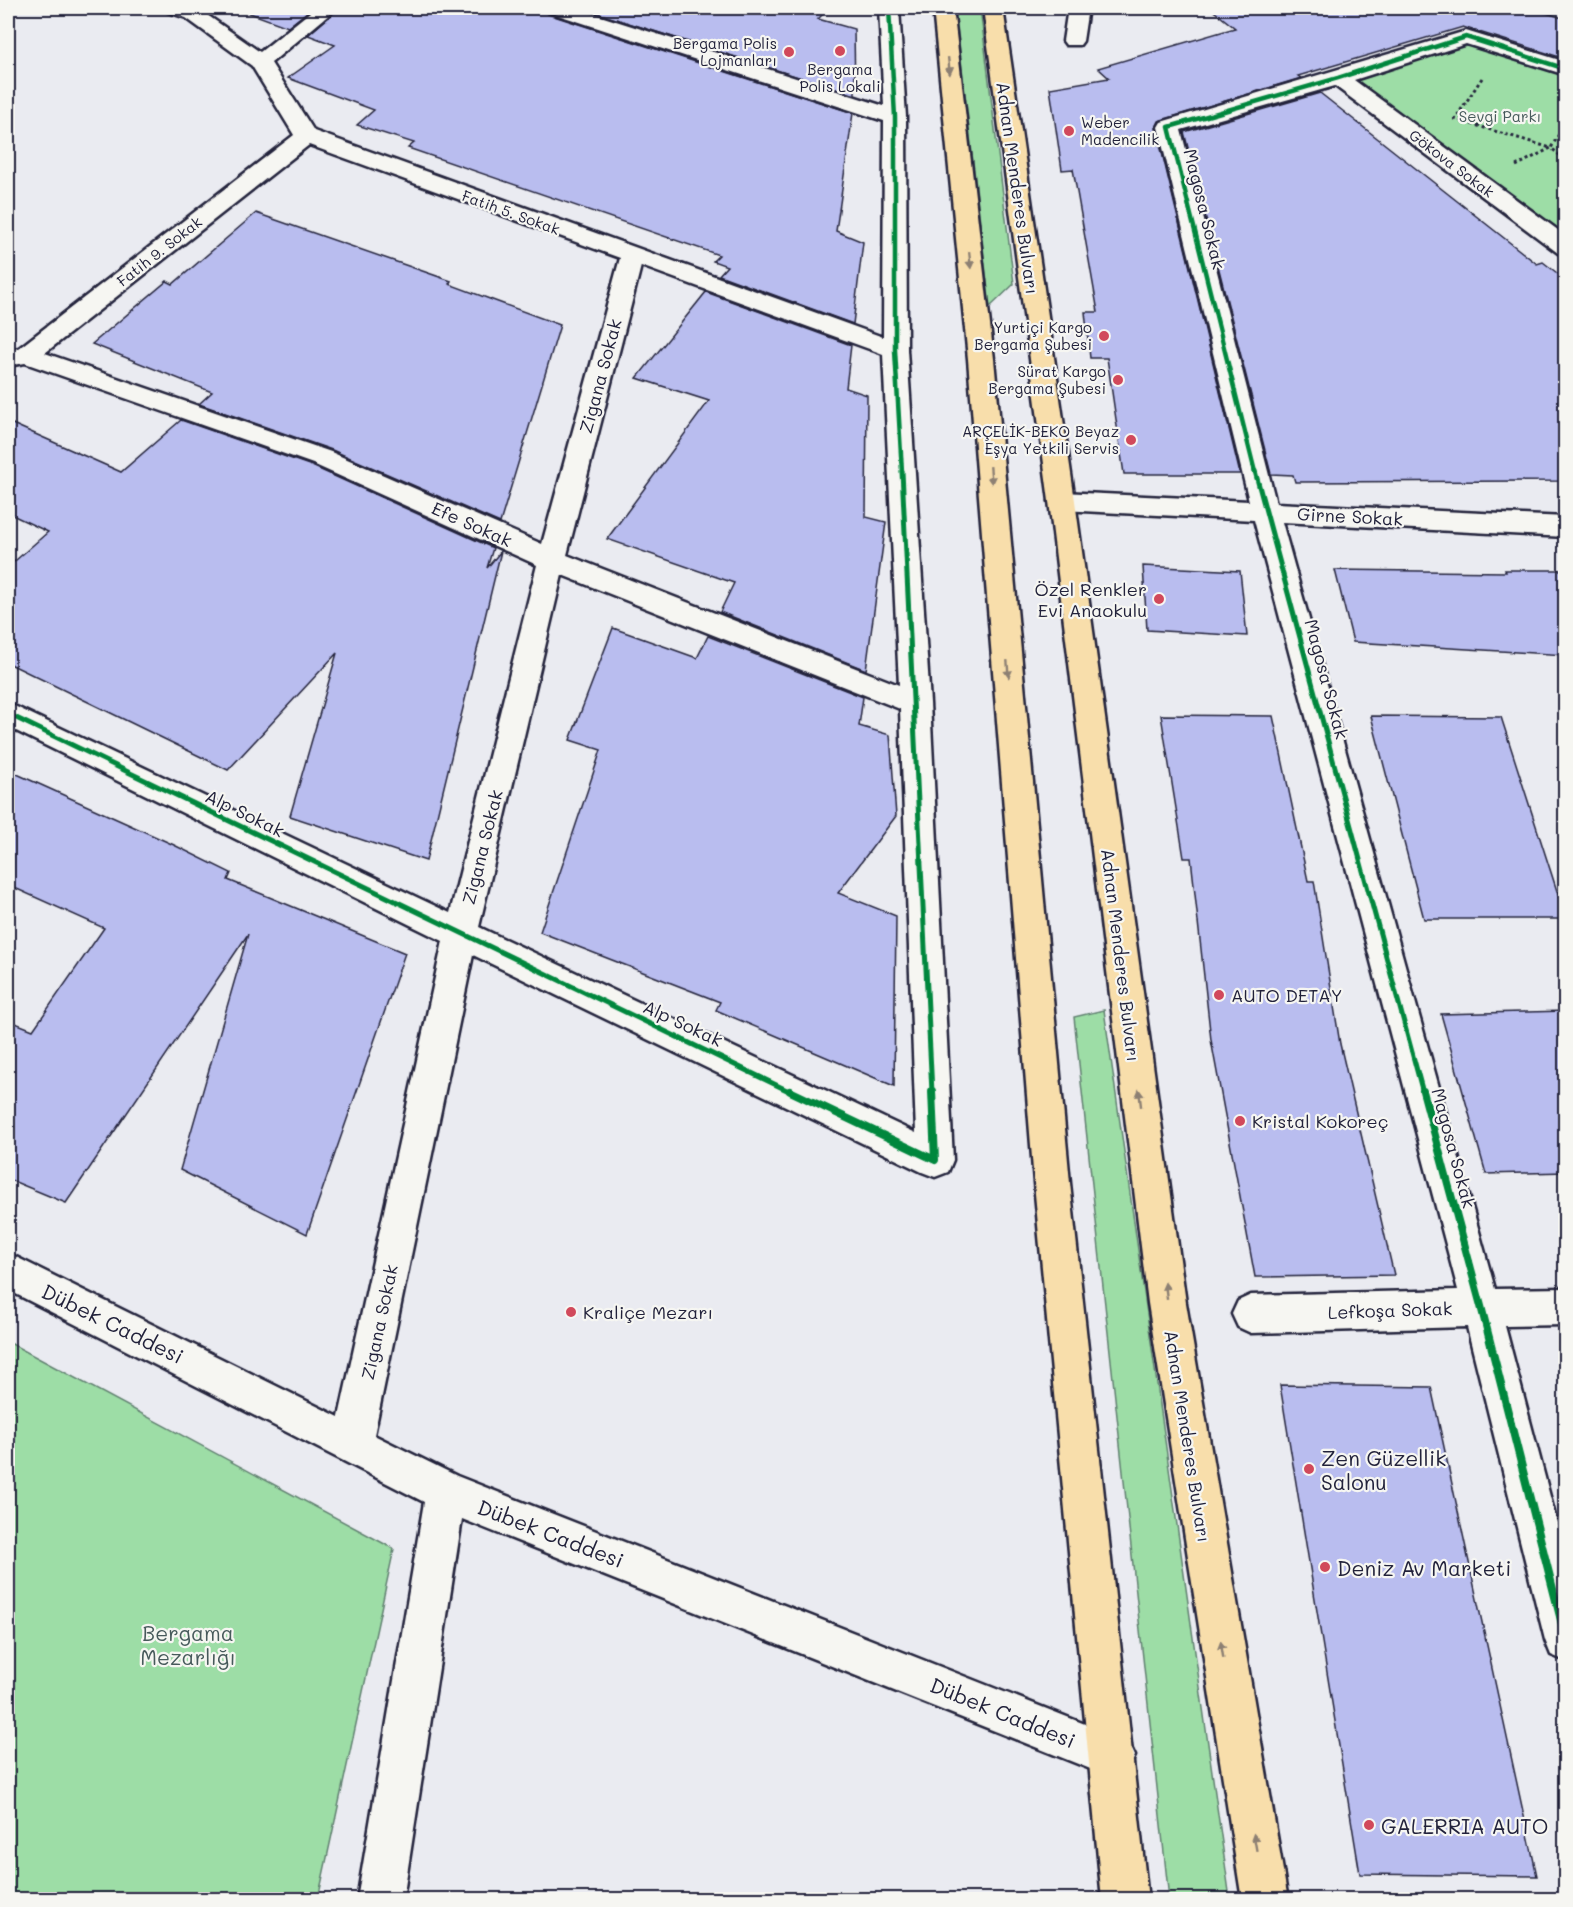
<svg xmlns="http://www.w3.org/2000/svg" width="1573" height="1907" font-family="Mali,sans-serif">
	<rect width="100%" height="100%" fill="#eaebf1"/>
	<filter id="ink" filterUnits="userSpaceOnUse"><feTurbulence type="fractalNoise" baseFrequency=".0167" numOctaves="2"/><feDisplacementMap in="SourceGraphic" scale="12" xChannelSelector="R" yChannelSelector="G"/><feConvolveMatrix kernelMatrix="1 2 1 2 8 2 1 2 1" color-interpolation-filters="sRGB"/></filter>
	<g filter="url(#ink)">
		<g fill="#9ddda6" stroke="#608070" stroke-width="1.5">
			<path d="M955,8h25l34,276 -24,23z"/>
			<path d="M1466,37l99,32v179l-227,-170z"/>
			<path d="M1104,1010l126,889h-61l-95,-882z"/>
			<path d="M8,1342l386,207 -76,350h-310z"/>
		</g>
		<g fill="#b9bdef" stroke="#22223b" stroke-width="1.5">
			<path d="M247,8h65l-24,19 -41,-15z"/>
			<path d="M339,8h205l4,6 305,99 -17,118 27,11 -10,82 -134,-49 8,-9 -14,-5 6,-6 -311,-107 6,-5 -57,-18 17,-15 -86,-32 47,-33 -27,-10z"/>
			<path d="M581,8h248l-11,11 36,10 1,66z"/>
			<path d="M1210,8h320l36,11v40l-103,-32 -165,49 3,2 -142,43 -3,7 84,346h-116l-17,-116h-17l-5,-46h13l-25,-143 -11,1 -12,-82 59,-10 -11,-10 137,-40z"/>
			<path d="M1320,93l217,171 6,-2 23,18v201l-271,1 -2,-7 -22,-1 -87,-342z"/>
			<path d="M256,213l195,68 -2,3 111,41 -60,198 -168,-73 -133,-46 13,-12 -120,-48 75,-63 6,3z"/>
			<path d="M706,292l145,53 -5,43 21,7 -1,122 20,5 -20,148 -146,-58 14,-29 -127,-44 102,-138 -72,-23z"/>
			<path d="M181,420l131,46 181,82 -6,20 14,-17 -75,310 -136,-45 47,-163 -109,117 -220,-107v-96l40,-35 -40,-19v-91l113,50z"/>
			<path d="M1143,566l97,5 7,65 -100,-6z"/>
			<path d="M1335,570l171,2 -1,-2h61v85l-213,-13z"/>
			<path d="M613,628l84,30 11,-22 155,61 -4,29 31,9 6,81 -58,77 58,23 -2,170 -178,-76 4,-8 -180,-70 61,-182 -31,-10z"/>
			<path d="M1161,715l112,1 35,165h6l26,163 54,231 -139,2 -44,-237 -20,-182h-7z"/>
			<path d="M1371,716l130,1 65,202h-142z"/>
			<path d="M8,770l166,75 57,28 -3,7 177,73 -98,281 -127,-64 68,-236 -182,269 -58,-24v-159l25,10 71,-102 -96,-43z"/>
			<path d="M1566,1011v161l-80,2 -45,-160z"/>
			<path d="M1280,1385l151,2 106,489 -177,-2z"/>
		</g>
		<g fill="none" stroke-linecap="round" stroke-linejoin="round">
			<g stroke="#22223b" stroke-width="5">
				<g id="minor">
					<path d="M165,8l35,2 60,42 55,-44h22l-66,55 43,68 569,206 1,-216 -335,-109 -3,-4h29l309,98 -5,-98h20l7,109 1,233 23,353 23,457 -5,12 -13,5 -13,-5 -449,-217 -99,480 83,41 671,265 7,15 -7,15 -15,7 -651,-259 -59,381h-46l67,-398 -416,-212v-37l331,164 104,-476 -435,-214v-24l442,210 87,-348 -224,-101 -288,-101 -17,3v-16l11,-2 275,-213 -42,-69 -66,-48 -18,-6zM309,145l311,113 -78,286 -211,-92 -286,-99zM641,266l242,88 16,331 -332,-130zM562,575l338,134 16,424 -437,-206z"/>
					<path d="M1068,8h20l-5,33 -3,4h-14l-3,-4z"/>
					<path d="M1466,31l100,31v13l-100,-31 -112,36 212,156v19l-8,-2 -223,-167 -154,44 95,373 290,14v20l-284,-15 213,767 71,-1v37l-61,1 61,231v104l-15,-6 -6,-15 -78,-313 -216,6 -13,-6 -6,-13 6,-13 13,-6 207,-5 -204,-770 -192,-10 -10,-2 -3,-7 3,-7 10,-2 187,9 -91,-374 3,-5z"/>
				</g>
			</g>
			<g stroke="#22223b" stroke-width="5">
				<g id="major">
					<path d="M933,8h20l41,351 76,824 78,717h-46l-68,-717 -66,-824z"/>
					<path d="M983,8h20l72,493 111,802 102,597h-46l-94,-597 -99,-802z"/>
				</g>
			</g>
			<g stroke="#22223b" stroke-width="3" stroke-dasharray="3 3" stroke-linecap="butt">
				<path d="M1482,78l-27,41 96,29 15,-26"/>
				<path d="M1516,166l35,-18 15,12"/>
			</g>
			<use href="#minor" fill="#f6f6f2" fill-rule="evenodd"/>
			<use href="#major" fill="#f8deab" fill-rule="evenodd"/>
			<g stroke="#f6f6f2" stroke-width="8">
				<g id="cycleway-far2">
					<path d="M889,8l6,109v233l7,122"/>
					<path d="M1255,472l-86,-345 169,-49 128,-41 100,32"/>
				</g>
			</g>
			<g stroke="#f6f6f2" stroke-width="9">
				<g id="cycleway-far1">
					<path d="M902,471l30,622"/>
					<path d="M1255,471l168,622"/>
					<path d="M8,714l785,379"/>
				</g>
			</g>
			<g stroke="#f6f6f2" stroke-width="11">
				<g id="cycleway">
					<path d="M790,1091l145,69 -3,-69"/>
					<path d="M1423,1091l58,215 85,334"/>
				</g>
			</g>
			<use href="#cycleway-far2" stroke="#00873e" stroke-width="4.5"/>
			<use href="#cycleway-far1" stroke="#00873e" stroke-width="5"/>
			<use href="#cycleway" stroke="#00873e" stroke-width="8"/>
		</g>
		<defs><path id="oneway-solid" d="M-6-.8H1V-3.2L6.5 0L1 3.2V.8H-6Z" transform="scale(1.5)"/></defs>
		<g fill="#8d8073">
			<use href="#oneway-solid" transform="translate(949 66) rotate(84)"/>
			<use href="#oneway-solid" transform="translate(970 260) rotate(84)"/>
			<use href="#oneway-solid" transform="translate(991 475) rotate(85)"/>
			<use href="#oneway-solid" transform="translate(1008 669) rotate(85)"/>
			<use href="#oneway-solid" transform="translate(1140 1098) rotate(-97)"/>
			<use href="#oneway-solid" transform="translate(1166 1291) rotate(-97)"/>
			<use href="#oneway-solid" transform="translate(1222 1650) rotate(-99)"/>
			<use href="#oneway-solid" transform="translate(1255 1842) rotate(-100)"/>
		</g>
	</g>
	<g fill="#d1495b" stroke="#f6f6f2" stroke-width="2">
		<circle cx="840" cy="51" r="6"/>
		<circle cx="789" cy="52" r="6"/>
		<circle cx="1069" cy="131" r="6"/>
		<circle cx="1104" cy="336" r="6"/>
		<circle cx="1118" cy="380" r="6"/>
		<circle cx="1131" cy="440" r="6"/>
		<circle cx="1159" cy="599" r="6"/>
		<circle cx="1219" cy="995" r="6"/>
		<circle cx="1240" cy="1121" r="6"/>
		<circle cx="571" cy="1312" r="6"/>
		<circle cx="1309" cy="1469" r="6"/>
		<circle cx="1325" cy="1567" r="6"/>
		<circle cx="1369" cy="1825" r="6"/>
	</g>
	<g text-anchor="middle" dominant-baseline="central" stroke-width="4.5" stroke-linejoin="round" paint-order="stroke">
		<g font-size="15" fill="#22223b" stroke="#f6f6f2" text-anchor="end">
			<text x="777" y="43">Bergama Polis<tspan x="777" dy="17">Lojmanları</tspan></text>
			<text x="840" y="69" text-anchor="middle">Bergama<tspan x="840" dy="17">Polis Lokali</tspan></text>
			<text x="1081" y="122" text-anchor="start">Weber<tspan x="1081" dy="17">Madencilik</tspan></text>
			<text x="1092" y="327">Yurtiçi Kargo<tspan x="1092" dy="17">Bergama Şubesi</tspan></text>
			<text x="1106" y="371">Sürat Kargo<tspan x="1106" dy="17">Bergama Şubesi</tspan></text>
			<text x="1119" y="431">ARÇELİK-BEKO Beyaz<tspan x="1119" dy="17">Eşya Yetkili Servis</tspan></text>
		</g>
		<g font-size="15" fill="#475a5b" stroke="#f6f6f2">
			<text x="1500" y="116">Sevgi Parkı</text>
		</g>
		<g font-size="15" fill="#22223b" stroke="#f6f6f2">
			<text transform="translate(1452 163) rotate(37)">Gökova Sokak</text>
			<text transform="translate(511 212) rotate(20)">Fatih 5. Sokak</text>
			<text transform="translate(159 251) rotate(-38)">Fatih 9. Sokak</text>
		</g>
		<g font-size="18" fill="#22223b" stroke="#f6f6f2">
			<text transform="translate(1018 188) rotate(82)">Adnan Menderes Bulvarı</text>
			<text transform="translate(1205 209) rotate(76)">Magosa Sokak</text>
			<text transform="translate(600 376) rotate(-75)">Zigana Sokak</text>
			<text transform="translate(1350 516) rotate(3)">Girne Sokak</text>
			<text transform="translate(472 524) rotate(24)">Efe Sokak</text>
			<text transform="translate(1327 679) rotate(75)">Magosa Sokak</text>
			<text transform="translate(245 813) rotate(26)">Alp Sokak</text>
			<text transform="translate(482 847) rotate(-76)">Zigana Sokak</text>
			<text transform="translate(1121 955) rotate(83)">Adnan Menderes Bulvarı</text>
			<text transform="translate(683 1023) rotate(25)">Alp Sokak</text>
			<text transform="translate(1454 1148) rotate(75)">Magosa Sokak</text>
			<text transform="translate(1390 1310) rotate(-2)">Lefkoşa Sokak</text>
			<text transform="translate(379 1322) rotate(-78)">Zigana Sokak</text>
			<text transform="translate(1188 1436) rotate(81)">Adnan Menderes Bulvarı</text>
		</g>
		<g font-size="18" fill="#22223b" stroke="#f6f6f2" text-anchor="start">
			<text x="1147" y="589" text-anchor="end">Özel Renkler<tspan x="1147" dy="21">Evi Anaokulu</tspan></text>
			<text x="1231" y="995">AUTO DETAY</text>
			<text x="1252" y="1121">Kristal Kokoreç</text>
			<text x="583" y="1312">Kraliçe Mezarı</text>
		</g>
		<g font-size="21" fill="#22223b" stroke="#f6f6f2">
			<text transform="translate(113 1323) rotate(26)">Dübek Caddesi</text>
			<text transform="translate(551 1533) rotate(21)">Dübek Caddesi</text>
			<text transform="translate(1003 1712) rotate(22)">Dübek Caddesi</text>
		</g>
		<g font-size="21" fill="#22223b" stroke="#f6f6f2" text-anchor="start">
			<text x="1321" y="1457">Zen Güzellik<tspan x="1321" dy="24">Salonu</tspan></text>
			<text x="1337" y="1567">Deniz Av Marketi</text>
			<text x="1381" y="1825">GALERRIA AUTO</text>
		</g>
		<g font-size="21" fill="#475a5b" stroke="#f6f6f2">
			<text x="188" y="1632">Bergama<tspan x="188" dy="24">Mezarlığı</tspan></text>
		</g>
	</g>
	<rect width="1573" height="1907" fill="none" stroke="#f6f6f2" stroke-width="30"/>
	<rect x="15" y="15" width="1543" height="1877" fill="none" stroke="#22223b" stroke-width="2" filter="url(#ink)"/>
</svg>
